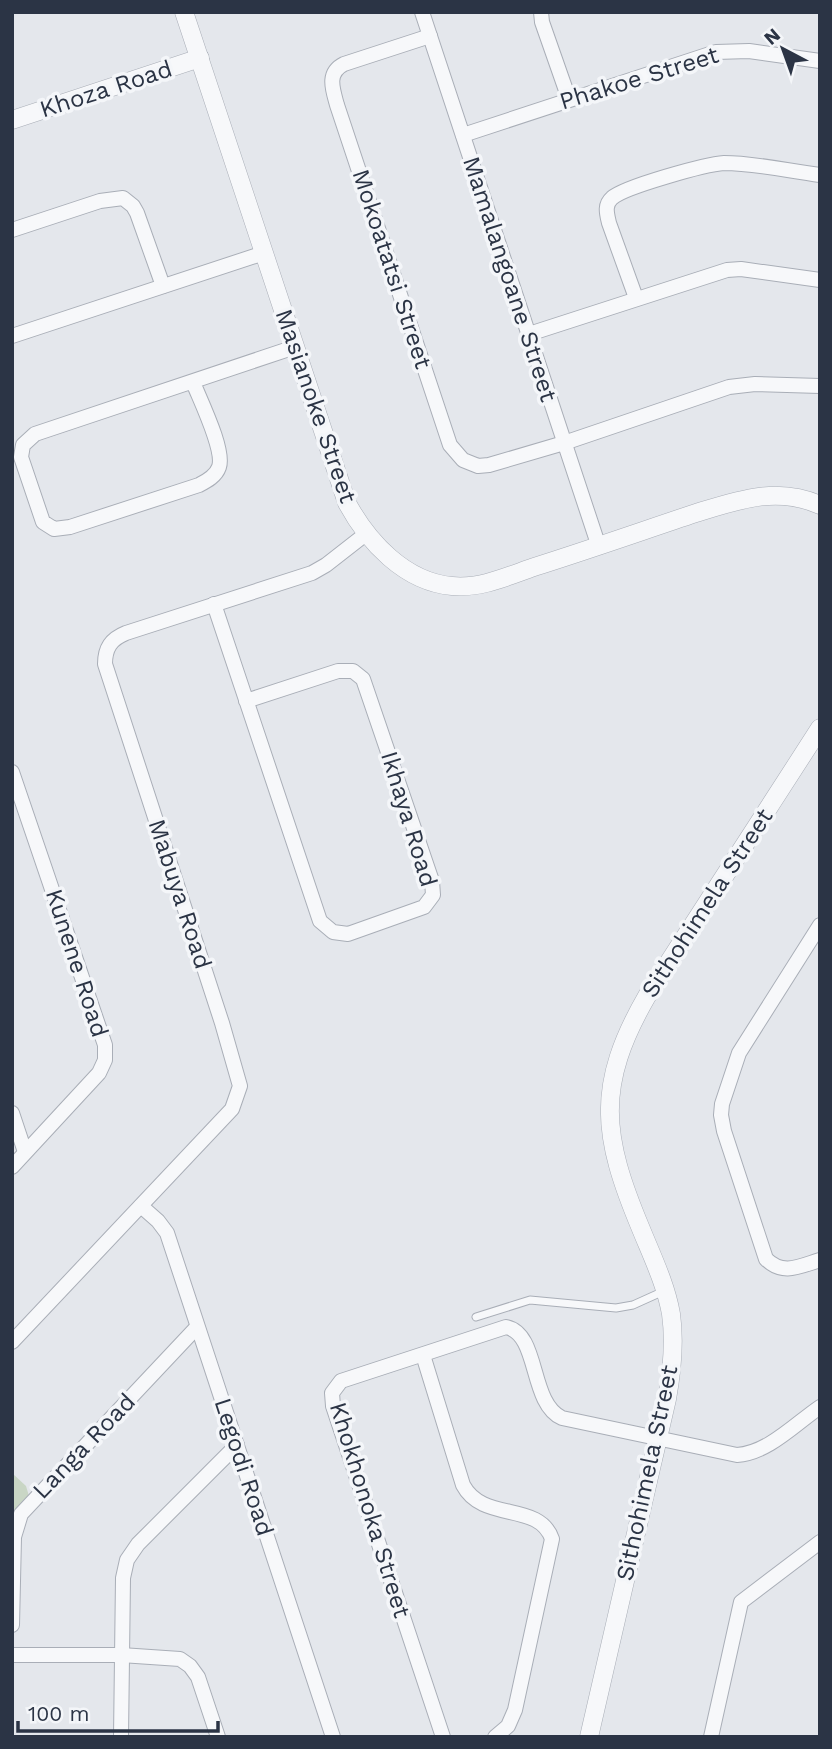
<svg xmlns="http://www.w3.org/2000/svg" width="832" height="1749" font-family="'Work Sans',sans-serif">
	<rect width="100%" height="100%" fill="#e4e7ec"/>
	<path fill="#c9d6c5" d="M12,1473l14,13 3,10 -17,19z"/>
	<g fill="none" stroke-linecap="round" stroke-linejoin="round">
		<g stroke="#a9aeb7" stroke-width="9">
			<path id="service" d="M476,1317l54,-17 86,8 17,-3 31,-14"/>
		</g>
		<g stroke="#a9aeb7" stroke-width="16">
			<g id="minor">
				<path d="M422,12l177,535"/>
				<path d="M541,12l1,10 27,77"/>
				<path d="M430,36l-86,28c-18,9 -11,26 -7,41l113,340 13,15 15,6 11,-1 75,-22 165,-56 26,-3 65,2"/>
				<path d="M463,135l253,-83 33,-1 71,10"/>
				<path d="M12,230l88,-29 23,-3 10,8 4,7 26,73"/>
				<path d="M636,298l-27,-75c-2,-9 -5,-18 3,-25 12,-11 94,-34 112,-35 31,0 65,8 96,12"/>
				<path d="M529,334l198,-64 14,-1 79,11"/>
				<path d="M12,336l252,-83"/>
				<path d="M193,382c7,18 32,68 26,85 -3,9 -12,14 -20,18l-129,42 -16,2 -11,-7 -22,-65 2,-12 12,-11 260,-87"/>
				<path d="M214,604l106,317 13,11 15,2 76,-27 9,-12 -1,-14 -69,-202 -10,-8h-15l-92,30"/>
				<path d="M12,772l93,273v15l-6,13 -87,94"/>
				<path d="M820,925l-81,128 -17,51 -1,11 3,16 42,128c17,17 34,7 54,1"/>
				<path d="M12,1113l13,39"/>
				<path d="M141,1206l17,15 9,12 166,504"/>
				<path d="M12,1342l220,-233 8,-23 -18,-63 -117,-359c0,-16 6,-25 21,-31l186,-60 14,-8 41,-32"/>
				<path d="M423,1355l40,130c20,38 76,16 89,54l-37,171 -7,16 -13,11"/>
				<path d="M12,1625l2,-88 7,-23 176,-187"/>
				<path d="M12,1655h109l59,4 10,7 8,11 20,60"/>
				<path d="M121,1737l2,-159 4,-18 11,-16 99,-99"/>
				<path d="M443,1737l-110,-331 -1,-13 9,-12 165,-54c34,7 23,76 56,91l175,37c31,-2 58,-31 83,-48"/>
				<path d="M711,1737l30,-135 79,-60"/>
			</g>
		</g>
		<g stroke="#a9aeb7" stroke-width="19">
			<g id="tertiary">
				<path d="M184,12l163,491c21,39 58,79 105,83 28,3 56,-10 82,-19 54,-17 108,-36 162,-54 42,-13 81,-27 124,-8"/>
				<path d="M12,120l188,-62"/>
				<path d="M589,1737l78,-338c5,-28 8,-57 4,-85 -5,-29 -19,-58 -30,-85 -39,-93 -46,-143 6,-233l173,-268"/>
			</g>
		</g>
		<use href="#service" stroke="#f7f8fa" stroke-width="7"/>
		<use href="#minor" stroke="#f7f8fa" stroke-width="14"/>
		<use href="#tertiary" stroke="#f7f8fa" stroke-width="18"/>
	</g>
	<g text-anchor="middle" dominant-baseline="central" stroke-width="7" stroke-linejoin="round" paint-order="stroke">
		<g font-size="24" fill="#2b3445" stroke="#f4f6f9">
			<text transform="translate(639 78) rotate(-17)">Phakoe Street</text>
			<text transform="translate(106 89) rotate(-18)">Khoza Road</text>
			<text transform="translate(392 269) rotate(72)">Mokoatatsi Street</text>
			<text transform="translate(510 279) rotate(72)">Mamalangoane Street</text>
			<text transform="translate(316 406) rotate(71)">Masianoke Street</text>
			<text transform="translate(409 819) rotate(73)">Ikhaya Road</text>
			<text transform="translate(180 894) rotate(72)">Mabuya Road</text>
			<text transform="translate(707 903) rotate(-57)">Sithohimela Street</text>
			<text transform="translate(77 963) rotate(72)">Kunene Road</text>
			<text transform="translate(84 1446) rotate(-46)">Langa Road</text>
			<text transform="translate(244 1467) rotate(72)">Legodi Road</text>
			<text transform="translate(647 1473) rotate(-78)">Sithohimela Street</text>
			<text transform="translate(370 1510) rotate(73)">Khokhonoka Street</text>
		</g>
	</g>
	<rect width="832" height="1749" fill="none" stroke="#2b3445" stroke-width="28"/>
	<g transform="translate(783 49) rotate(319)" stroke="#f4f6f9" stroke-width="5" paint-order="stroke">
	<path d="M0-5L12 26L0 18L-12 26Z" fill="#2b3445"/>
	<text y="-10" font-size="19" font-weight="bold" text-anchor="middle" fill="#2b3445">N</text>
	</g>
	<path d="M18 1721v10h200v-10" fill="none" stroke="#2b3445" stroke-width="3.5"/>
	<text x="28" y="1721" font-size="21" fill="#2b3445" stroke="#f4f6f9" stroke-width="5" paint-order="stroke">100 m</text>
</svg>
